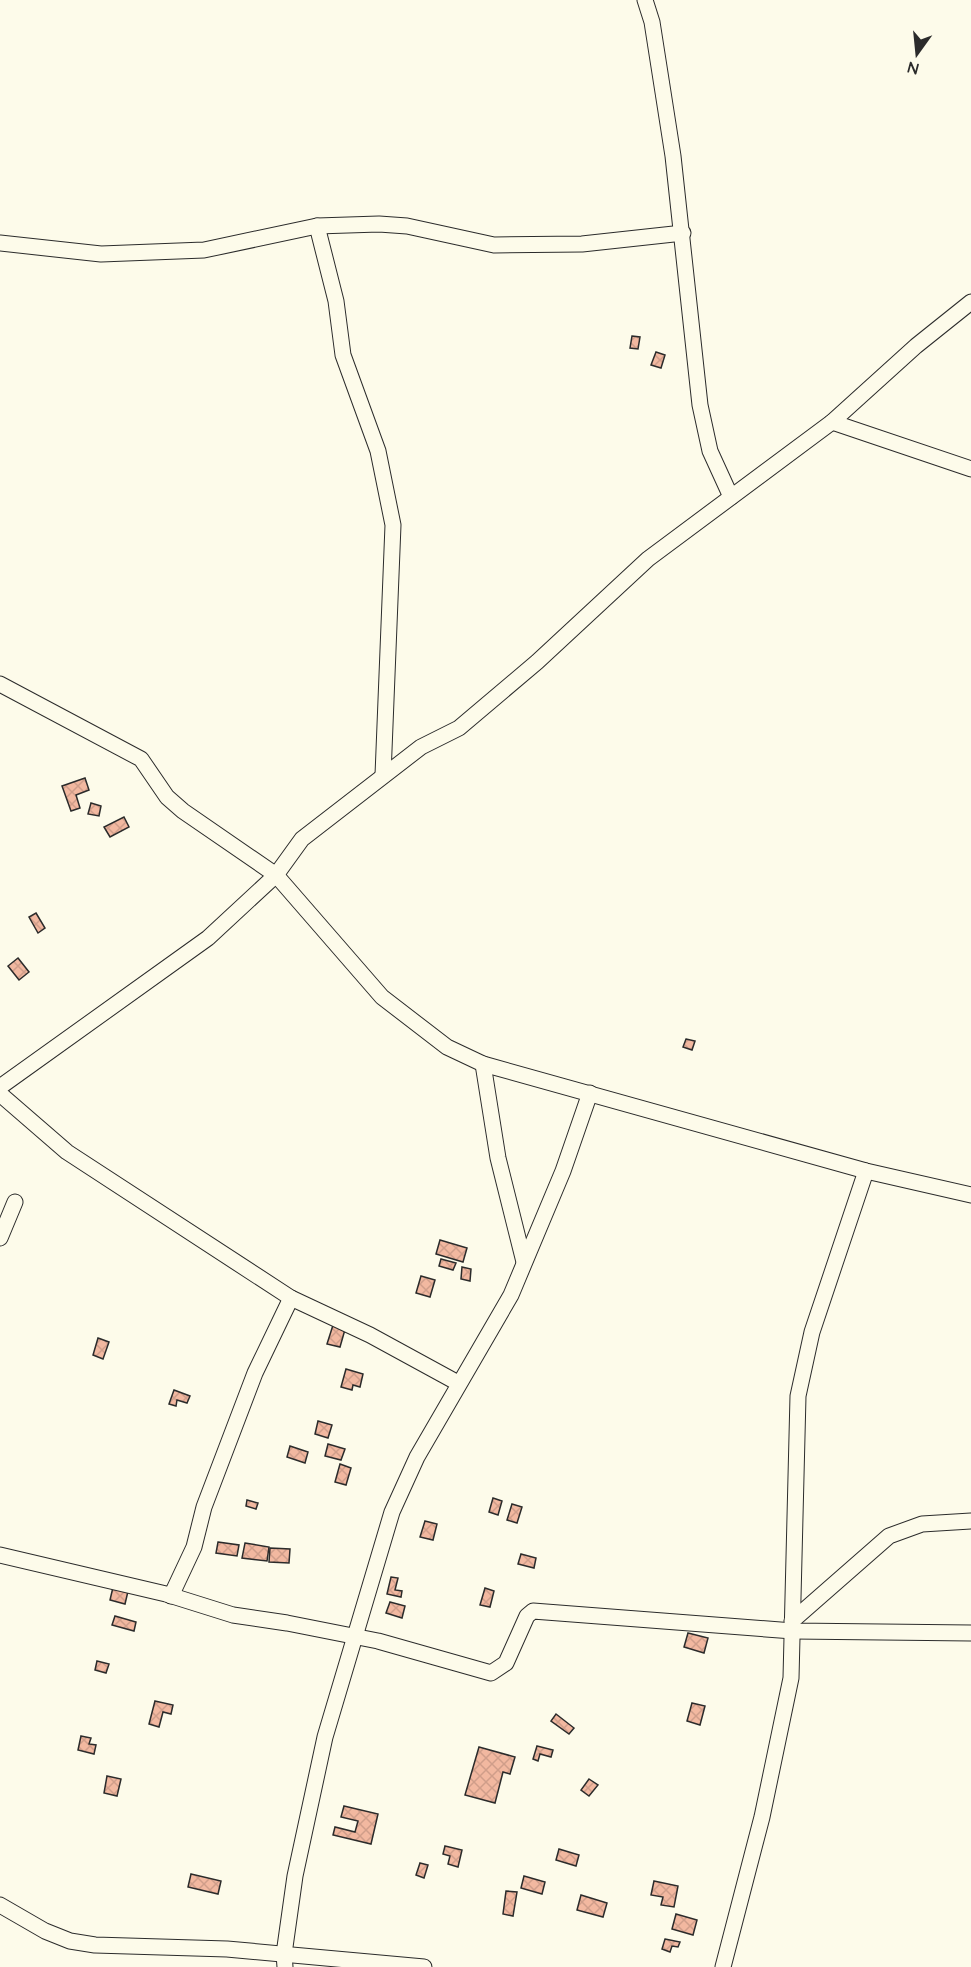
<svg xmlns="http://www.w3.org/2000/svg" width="971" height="1967" font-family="Quicksand,sans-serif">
	<defs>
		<pattern id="building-cross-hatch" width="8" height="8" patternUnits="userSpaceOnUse" patternTransform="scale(1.5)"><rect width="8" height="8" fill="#f2b8a0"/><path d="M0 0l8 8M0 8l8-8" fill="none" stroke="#d09e8a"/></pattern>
	</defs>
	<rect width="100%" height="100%" fill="#fdfbea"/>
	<g fill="url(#building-cross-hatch)" stroke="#2b2b2b" stroke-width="1.5">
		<path d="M632,336l8,1 -2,12 -8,-1z"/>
		<path d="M656,352l9,3 -4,13 -10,-3z"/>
		<path d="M85,778l4,12 -13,5 4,13 -9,3 -9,-25z"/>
		<path d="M91,803l10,3 -2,10 -11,-2z"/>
		<path d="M124,817l5,10 -19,10 -6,-10z"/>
		<path d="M36,913l9,15 -7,5 -9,-16z"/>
		<path d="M18,958l11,14 -10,8 -11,-14z"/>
		<path d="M686,1039l9,2 -3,9 -9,-3z"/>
		<path d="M440,1240l27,8 -4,14 -27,-8z"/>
		<path d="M441,1259l15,4 -3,7 -14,-4z"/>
		<path d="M462,1267l9,2 -1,12 -9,-2z"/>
		<path d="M421,1276l14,4 -5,17 -14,-4z"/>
		<path d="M334,1322l12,4 -6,21 -13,-3z"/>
		<path d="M98,1338l11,4 -6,17 -10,-4z"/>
		<path d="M346,1369l17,5 -3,13 -7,-2 -1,5 -11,-3z"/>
		<path d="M174,1390l16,6 -3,7 -10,-3 -1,6 -7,-2z"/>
		<path d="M318,1421l14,4 -4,13 -13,-4z"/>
		<path d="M328,1444l17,5 -4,11 -16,-4z"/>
		<path d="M290,1446l18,6 -3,11 -18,-6z"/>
		<path d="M340,1464l11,4 -5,17 -11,-3z"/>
		<path d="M493,1498l9,3 -4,14 -9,-3z"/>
		<path d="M247,1500l11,3 -2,6 -10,-3z"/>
		<path d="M512,1504l10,3 -5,16 -10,-3z"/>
		<path d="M425,1521l12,3 -4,16 -13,-3z"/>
		<path d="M218,1542l21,3 -2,11 -21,-3z"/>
		<path d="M245,1543l24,4 -2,14 -25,-3z"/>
		<path d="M270,1548l20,1 -1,14 -20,-1z"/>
		<path d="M521,1554l15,4 -2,10 -16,-4z"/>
		<path d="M391,1577l7,1 -3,12 7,1 -1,6 -14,-3z"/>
		<path d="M114,1583l15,4 -4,17 -15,-4z"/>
		<path d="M485,1588l9,3 -4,16 -10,-2z"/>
		<path d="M390,1602l15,4 -3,12 -16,-5z"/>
		<path d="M115,1616l21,6 -2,9 -22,-6z"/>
		<path d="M688,1633l20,5 -4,15 -20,-6z"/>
		<path d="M97,1661l12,3 -3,9 -11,-3z"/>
		<path d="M155,1701l18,4 -2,9 -8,-2 -4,15 -10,-3z"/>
		<path d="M692,1703l13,3 -5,19 -13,-4z"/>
		<path d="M556,1714l18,14 -5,6 -18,-13z"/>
		<path d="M81,1736l10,2 -2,6 7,1 -2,9 -16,-4z"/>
		<path d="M537,1746l16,4 -2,7 -11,-3 -2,7 -5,-2z"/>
		<path d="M479,1747l36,10 -5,17 -7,-2 -8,31 -30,-8z"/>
		<path d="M107,1776l14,3 -4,17 -13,-3z"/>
		<path d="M589,1779l9,6 -9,11 -8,-6z"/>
		<path d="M344,1806l34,8 -7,30 -38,-9 2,-8 20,5 3,-11 -17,-4z"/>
		<path d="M445,1846l17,4 -4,17 -10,-3 2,-8 -7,-2z"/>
		<path d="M559,1849l20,6 -3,11 -20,-6z"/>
		<path d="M420,1863l8,2 -4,13 -8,-3z"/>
		<path d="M191,1874l30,7 -3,13 -30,-7z"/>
		<path d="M524,1876l21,6 -3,12 -21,-6z"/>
		<path d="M654,1881l24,5 -4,21 -13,-2 2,-8 -12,-2z"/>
		<path d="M506,1891l11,1 -4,24 -10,-2z"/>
		<path d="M581,1895l26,8 -4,14 -26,-7z"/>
		<path d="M676,1914l21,6 -4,15 -21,-6z"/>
		<path d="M665,1939l15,3 -2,5 -6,-1 -2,6 -8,-3z"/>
	</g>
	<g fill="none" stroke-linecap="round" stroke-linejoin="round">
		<g stroke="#2b2b2b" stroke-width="17">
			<g id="street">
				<path d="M645,0l7,22 21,134 27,249 10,46 21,46"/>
				<path d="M317,226l19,75 7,54 35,96 15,74 -10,250"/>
				<path d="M0,243l101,11 103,-4 113,-24 62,-2 28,2 87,19 88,-1 101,-11"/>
				<path d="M832,422l139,47"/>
				<path d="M0,684l141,75 26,38 16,14 93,64 106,122 65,50 36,17 383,107 105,24"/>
				<path d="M483,1064l15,94 26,104"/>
				<path d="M0,1087l208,-149 68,-63 26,-36 119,-92 38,-19 78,-66 111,-103 184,-137 84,-76 55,-44"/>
				<path d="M0,1094l67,58 224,146 79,37 88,48"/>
				<path d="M0,1238l15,-36"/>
				<path d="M0,1555l166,39 67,21 54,8 91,18 113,32 15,-10 21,-47 6,-5 260,20 178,2"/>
				<path d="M171,1596l23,-49 10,-40 51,-134 36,-75"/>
				<path d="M792,1621l97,-85 33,-12 49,-3"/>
				<path d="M0,1905l45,26 25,10 25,4 132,4 197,18"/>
				<path d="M285,1967l-1,-13 11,-78 30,-139 67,-225 25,-55 94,-162 52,-124 27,-78"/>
				<path d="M723,1967l39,-150 29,-139 7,-282 14,-64 54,-161"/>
			</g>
		</g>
		<use href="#street" stroke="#fdfbea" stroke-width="15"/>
	</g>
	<g transform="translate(917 54) rotate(195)" stroke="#fdfbea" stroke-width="4.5" paint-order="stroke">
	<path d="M0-4.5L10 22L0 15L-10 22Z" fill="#2b2b2b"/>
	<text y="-9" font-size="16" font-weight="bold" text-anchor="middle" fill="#2b2b2b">N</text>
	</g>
</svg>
